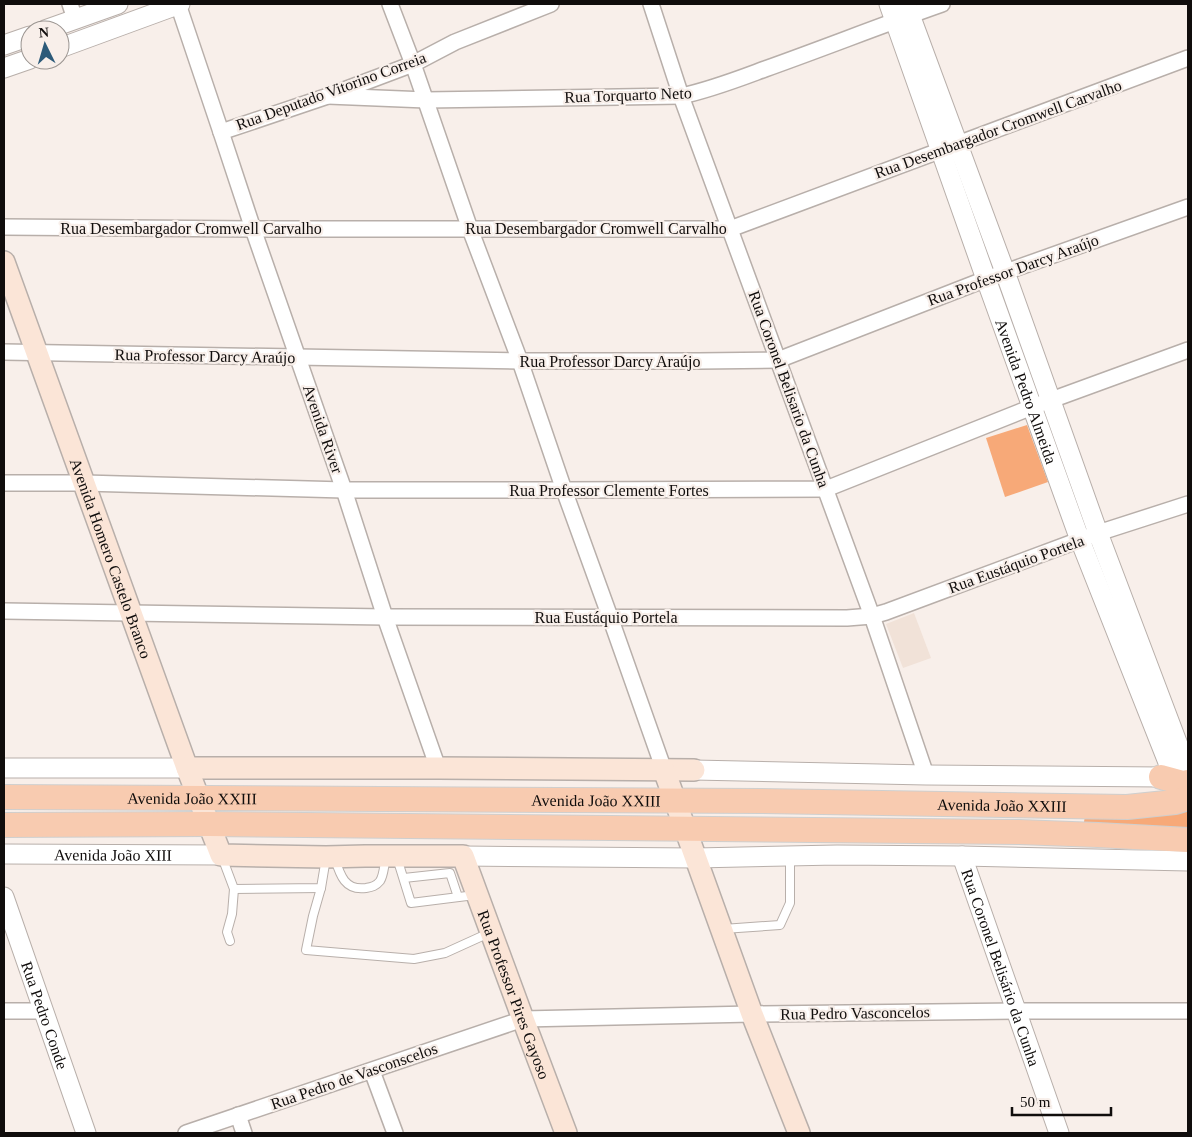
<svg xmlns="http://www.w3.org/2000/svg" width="1192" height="1137" font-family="'Times New Roman',serif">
	<rect width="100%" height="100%" fill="#f8efea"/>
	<path fill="#f1e2d8" d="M914,613l17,45 -28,10 -17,-44z"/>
	<g fill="#f7a978">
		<path d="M1027,425l21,57 -43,15 -19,-59z"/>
		<path d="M1188,806v27l-104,-11 1,-7z"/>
	</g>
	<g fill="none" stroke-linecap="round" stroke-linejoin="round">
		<g stroke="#b8afaa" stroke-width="10">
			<g id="service">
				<path d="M222,857l12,32 -2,25 -5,18 3,9"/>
				<path d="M397,858l14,45 64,-8"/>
				<path d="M335,859c5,16 10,32 31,29 6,-1 10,-2 14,-7 4,-6 4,-17 6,-23"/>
				<path d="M404,878l46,-5 8,24"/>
				<path d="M321,888l-8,28 -7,34 108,9 31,-6 44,-20"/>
				<path d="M234,889l87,-1 5,-30"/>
				<path d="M723,929l57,-4 10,-22v-47"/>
			</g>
		</g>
		<g stroke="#b8afaa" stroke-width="18">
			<g id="minor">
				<path d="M70,4l5,15"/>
				<path d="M178,4l43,128 32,97 91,261 41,127 53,151"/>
				<path d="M390,4l23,60 57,165 50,132 44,129 46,127 54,153"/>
				<path d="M651,4l30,92 191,520 54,159"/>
				<path d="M328,96l98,4 255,-4c29,-6 57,-17 84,-27 59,-21 117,-44 177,-65"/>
				<path d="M221,132l107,-36 85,-32 42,-22 96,-38"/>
				<path d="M4,227l249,2h477l458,-171"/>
				<path d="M4,352l516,9h179l79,-1 208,-81 202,-72"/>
				<path d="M4,483h80l260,7h220l262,-1 206,-82 156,-57"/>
				<path d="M4,611l381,6 462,1 25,-2 14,-4 212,-79 90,-29"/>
				<path d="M4,1011h38"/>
				<path d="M372,1071l23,62"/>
				<path d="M238,1115l6,18"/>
				<path d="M186,1133l337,-114 229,-5 265,-3h171"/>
			</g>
		</g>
		<g stroke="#b8afaa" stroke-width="21">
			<g id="tertiary">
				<path id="s1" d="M889,4l97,275 94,261 93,235"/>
				<path d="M906,4l99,268 93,261 90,238"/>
				<path d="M45,30l73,-26"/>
				<path d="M4,45l26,-9"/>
				<path d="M60,48l120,-44"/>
				<path d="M4,68l26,-9"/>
				<path d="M4,768h183"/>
				<path d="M694,770l232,5 235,2 14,-2"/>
				<path id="s2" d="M4,854l217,1"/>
				<path d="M463,856l233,2 141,-3 125,1 226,5"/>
				<path id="s3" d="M962,856l97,277"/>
				<path id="s4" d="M4,897l82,236"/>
			</g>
		</g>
		<g stroke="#b8afaa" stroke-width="24">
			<g id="secondary">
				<path id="s5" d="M4,262l183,506 34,87 105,2 39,-1h98l60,163 43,114"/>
				<path d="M187,768h251l256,2"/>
				<path d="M664,770l88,244 47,119"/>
			</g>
		</g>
		<g stroke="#cfcfce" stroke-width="26">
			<g id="primary">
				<path d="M1161,777l22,6 5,-1"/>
				<path id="s6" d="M4,797l757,4 366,6 48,-5 13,-4"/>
				<path d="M4,825l204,-1 811,8 79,3 90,5"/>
			</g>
		</g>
		<use href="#service" stroke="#fff" stroke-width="8"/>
		<use href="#minor" stroke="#fff" stroke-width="15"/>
		<use href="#tertiary" stroke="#fff" stroke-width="19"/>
		<use href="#secondary" stroke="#fbe5d7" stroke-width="21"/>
		<use href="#primary" stroke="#f8cbb0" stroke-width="24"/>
	</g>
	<g text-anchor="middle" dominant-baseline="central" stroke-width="4.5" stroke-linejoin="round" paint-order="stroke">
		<g font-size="16" fill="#100d0c" stroke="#f8efea">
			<text transform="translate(331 91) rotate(-20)">Rua Deputado Vitorino Correia</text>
			<text transform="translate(628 95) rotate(-2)">Rua Torquarto Neto</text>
			<text transform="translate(998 129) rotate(-20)">Rua Desembargador Cromwell Carvalho</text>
			<text x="191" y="228">Rua Desembargador Cromwell Carvalho</text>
			<text x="596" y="228">Rua Desembargador Cromwell Carvalho</text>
			<text transform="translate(1013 270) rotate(-20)">Rua Professor Darcy Araújo</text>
			<text transform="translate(205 356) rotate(1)">Rua Professor Darcy Araújo</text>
			<text x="610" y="361">Rua Professor Darcy Araújo</text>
			<text transform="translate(789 389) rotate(70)">Rua Coronel Belisario da Cunha</text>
			<text stroke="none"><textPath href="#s1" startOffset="411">Avenida Pedro Almeida</textPath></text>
			<text transform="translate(323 429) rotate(71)">Avenida River</text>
			<text x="609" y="490">Rua Professor Clemente Fortes</text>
			<text stroke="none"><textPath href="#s5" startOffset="315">Avenida Homero Castelo Branco</textPath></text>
			<text transform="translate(1016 564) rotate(-20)">Rua Eustáquio Portela</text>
			<text x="606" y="617">Rua Eustáquio Portela</text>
			<text stroke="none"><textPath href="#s6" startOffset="188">Avenida João XXIII</textPath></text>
			<text stroke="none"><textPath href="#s6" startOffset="592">Avenida João XXIII</textPath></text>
			<text stroke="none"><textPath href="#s6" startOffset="998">Avenida João XXIII</textPath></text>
			<text stroke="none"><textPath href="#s2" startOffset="109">Avenida João XIII</textPath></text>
			<text stroke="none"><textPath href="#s3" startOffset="118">Rua Coronel Belisário da Cunha</textPath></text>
			<text stroke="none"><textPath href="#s5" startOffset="1021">Rua Professor Pires Gayoso</textPath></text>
			<text transform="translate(855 1013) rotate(-1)">Rua Pedro Vasconcelos</text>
			<text stroke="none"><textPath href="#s4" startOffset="125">Rua Pedro Conde</textPath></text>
			<text transform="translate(354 1076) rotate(-19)">Rua Pedro de Vasconscelos</text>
		</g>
	</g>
	<rect width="1192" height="1137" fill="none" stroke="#100d0c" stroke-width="10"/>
	<g transform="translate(45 45) rotate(355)"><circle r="24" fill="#f8efea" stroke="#9b9591"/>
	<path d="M0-4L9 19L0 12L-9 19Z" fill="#2c5a79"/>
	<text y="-8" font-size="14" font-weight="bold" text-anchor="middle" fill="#100d0c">N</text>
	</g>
	<path d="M1012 1107v8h99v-8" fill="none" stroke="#100d0c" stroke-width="2.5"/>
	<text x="1020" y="1107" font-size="15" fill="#100d0c" stroke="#f8efea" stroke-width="4" paint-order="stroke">50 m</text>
</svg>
